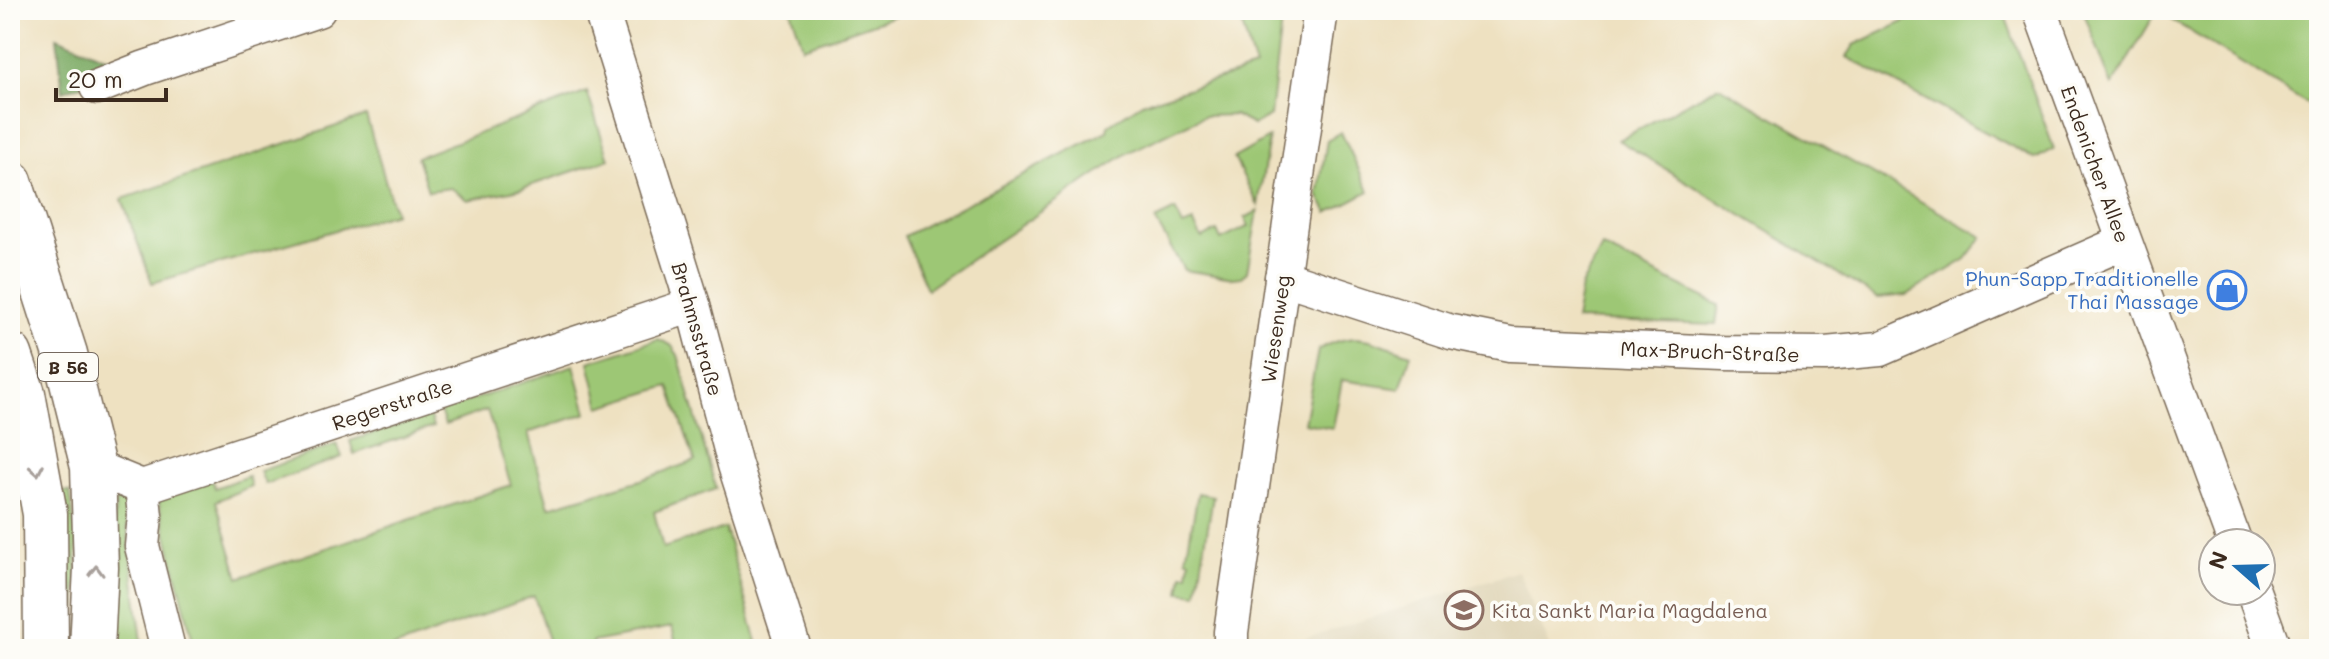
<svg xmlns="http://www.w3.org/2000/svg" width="2329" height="659" font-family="Mali,sans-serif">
	<rect width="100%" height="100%" fill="#fdfcf7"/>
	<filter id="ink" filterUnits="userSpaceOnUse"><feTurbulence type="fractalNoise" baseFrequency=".0125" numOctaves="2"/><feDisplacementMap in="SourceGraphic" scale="16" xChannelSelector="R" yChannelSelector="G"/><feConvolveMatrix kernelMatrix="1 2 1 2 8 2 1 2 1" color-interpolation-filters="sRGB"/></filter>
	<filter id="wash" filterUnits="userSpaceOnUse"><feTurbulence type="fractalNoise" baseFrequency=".006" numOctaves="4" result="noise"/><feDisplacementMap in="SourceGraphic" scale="32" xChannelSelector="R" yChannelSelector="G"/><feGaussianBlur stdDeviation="1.8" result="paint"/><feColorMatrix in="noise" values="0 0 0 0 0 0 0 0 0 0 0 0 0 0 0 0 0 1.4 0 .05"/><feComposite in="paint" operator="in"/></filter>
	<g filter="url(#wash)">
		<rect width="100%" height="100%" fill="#eee1c1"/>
		<path fill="#ded3b4" d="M1518,571l33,78h-265l-1,-4z"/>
		<g fill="#9dc774" stroke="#6c7849" stroke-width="2">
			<path d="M791,10h121l-109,37z"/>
			<path d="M1929,10h74l51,139 -19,10 -188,-102 7,-12z"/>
			<path d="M2083,10h236v101l-162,-100 -45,75z"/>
			<path d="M1250,18l31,4 -11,94 -17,9 -19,-10 -30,1 -75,36 -202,137 -23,-53 203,-105 1,-6 34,-22 113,-35 -14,-47z"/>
			<path d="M1719,86l264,151 -17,22 -59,36 -29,3 -260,-158z"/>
			<path d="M587,92l22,67 -89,30 -52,11 -17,-12 -23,3 -11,-34z"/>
			<path d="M366,116l29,97 -243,70 -30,-84z"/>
			<path d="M1341,132l28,59 -41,22 -10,-18 9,-55z"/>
			<path d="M1269,138l-11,67 -24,-47z"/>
			<path d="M1175,210l8,16 10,-4 9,16 15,-7 4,9 28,-14 -4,-8 13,-7 -11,61 -6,5 -8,1 -49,-8 -29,-50z"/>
			<path d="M1602,247l117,58 -3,20 -141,-5 6,-34z"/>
			<path d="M1356,338l14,2 41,14 -11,35 -58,-9 -9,48 -29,-5 14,-73c12,-8 23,-11 38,-12z"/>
			<path d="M658,339l13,6 7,10 38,134 -62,23 9,36 62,-20 34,121h-82l-5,-22 -80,15 1,7h-42l-17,-53 -143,53h-196l-38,-153 53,-23 5,15 33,-12 3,10 -35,15 23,77 272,-93 -24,-75 -42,15 -5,-14 134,-46 13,48 -59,20 21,74 92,-27 54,-19 -26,-75 -69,21 -11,-45z"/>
			<path d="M429,415l4,12 -79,27 -4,-13z"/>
			<path d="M337,444l5,13 -77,27 -5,-13z"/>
			<path d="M133,489l-1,21 -5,16 16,123h-37l10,-155z"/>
			<path d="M57,492h13l7,52 -2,105h-10z"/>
			<path d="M1198,493l15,3 -16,98 -17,-2 3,-18h5l2,-14 -4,-2z"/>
		</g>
		<path fill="#7eac66" stroke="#5c6b42" stroke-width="2" d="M57,37l55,23 -2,16 -47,15z"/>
	</g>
	<g filter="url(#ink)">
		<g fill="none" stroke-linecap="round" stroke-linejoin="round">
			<g stroke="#7a6a57" stroke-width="37">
				<g id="street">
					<path d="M601,10l92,295 42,160 59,184"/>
					<path d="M2040,10l195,533"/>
					<path d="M97,87l48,-19 173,-58"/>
					<path d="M1282,277l169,55 59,12 214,9 101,1 55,-5 244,-107"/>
					<path d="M93,467l49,20 551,-182"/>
					<path d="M142,487l3,29 -3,30 26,103"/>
					<path d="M2253,591l21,58"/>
					<path d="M1231,649v-17l90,-622"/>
				</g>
			</g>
			<g stroke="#7a6a57" stroke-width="47">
				<g id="primary">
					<path d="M10,182l55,172 28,113 3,101 -4,81"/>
					<path d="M10,355l13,39 22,120 1,135"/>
				</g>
			</g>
			<use href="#street" stroke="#fff" stroke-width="34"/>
			<use href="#primary" stroke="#fff" stroke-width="44"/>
		</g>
		<defs><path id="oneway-chevron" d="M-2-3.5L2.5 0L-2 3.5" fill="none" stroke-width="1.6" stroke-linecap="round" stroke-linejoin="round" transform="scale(2)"/></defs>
		<g stroke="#a79f9a">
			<use href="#oneway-chevron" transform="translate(37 470) rotate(80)"/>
			<use href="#oneway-chevron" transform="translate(96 571) rotate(-89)"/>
		</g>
	</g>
	<defs>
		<g id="shop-ring" transform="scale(2)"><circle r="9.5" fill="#fdfcf7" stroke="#3f7fe0" stroke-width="1.5"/><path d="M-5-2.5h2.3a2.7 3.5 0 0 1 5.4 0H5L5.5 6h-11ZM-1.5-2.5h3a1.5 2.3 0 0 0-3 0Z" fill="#3f7fe0"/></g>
		<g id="school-ring" transform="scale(2)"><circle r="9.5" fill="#fdfcf7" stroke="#8d6e63" stroke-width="1.5"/><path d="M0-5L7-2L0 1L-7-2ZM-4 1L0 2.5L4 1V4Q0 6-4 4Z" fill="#8d6e63"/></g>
	</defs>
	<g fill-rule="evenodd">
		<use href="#shop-ring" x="2227" y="290"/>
		<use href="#school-ring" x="1464" y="610"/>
	</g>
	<g text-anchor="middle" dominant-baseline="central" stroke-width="7" stroke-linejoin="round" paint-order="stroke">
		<rect fill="#fdfcf7" stroke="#75695f" stroke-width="2" x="38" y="353" width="60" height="28" rx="6"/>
		<g font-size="18" font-weight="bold" fill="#3b2a1e">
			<text x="68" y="367">B 56</text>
		</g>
		<g font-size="20" fill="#3b2a1e" stroke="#fdfcf7">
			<text transform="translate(2096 164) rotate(70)">Endenicher Allee</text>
			<text transform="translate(698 329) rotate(74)">Brahmsstraße</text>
			<text transform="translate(1275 329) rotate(-82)">Wiesenweg</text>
			<text transform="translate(1710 351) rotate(2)">Max-Bruch-Straße</text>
			<text transform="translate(392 404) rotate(-18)">Regerstraße</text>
		</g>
		<g font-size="20" fill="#366cbe" stroke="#fdfcf7" text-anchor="end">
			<text x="2199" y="278">Phun-Sapp Traditionelle<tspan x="2199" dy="23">Thai Massage</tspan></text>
		</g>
		<g font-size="20" fill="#785e54" stroke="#fdfcf7" text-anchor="start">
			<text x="1492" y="610">Kita Sankt Maria Magdalena</text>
		</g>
	</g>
	<rect width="2329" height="659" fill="none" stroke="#fdfcf7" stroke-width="40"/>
	<g transform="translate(2237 567) rotate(290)"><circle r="38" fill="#fdfcf7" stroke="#afa8a0" stroke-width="2"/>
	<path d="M0-6L14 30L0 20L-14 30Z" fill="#1f6fb2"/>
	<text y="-12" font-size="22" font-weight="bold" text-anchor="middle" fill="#3b2a1e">N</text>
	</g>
	<path d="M56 88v12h110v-12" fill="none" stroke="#3b2a1e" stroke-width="4"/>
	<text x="68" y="88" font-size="24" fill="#3b2a1e" stroke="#fdfcf7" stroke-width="6" paint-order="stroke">20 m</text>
</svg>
